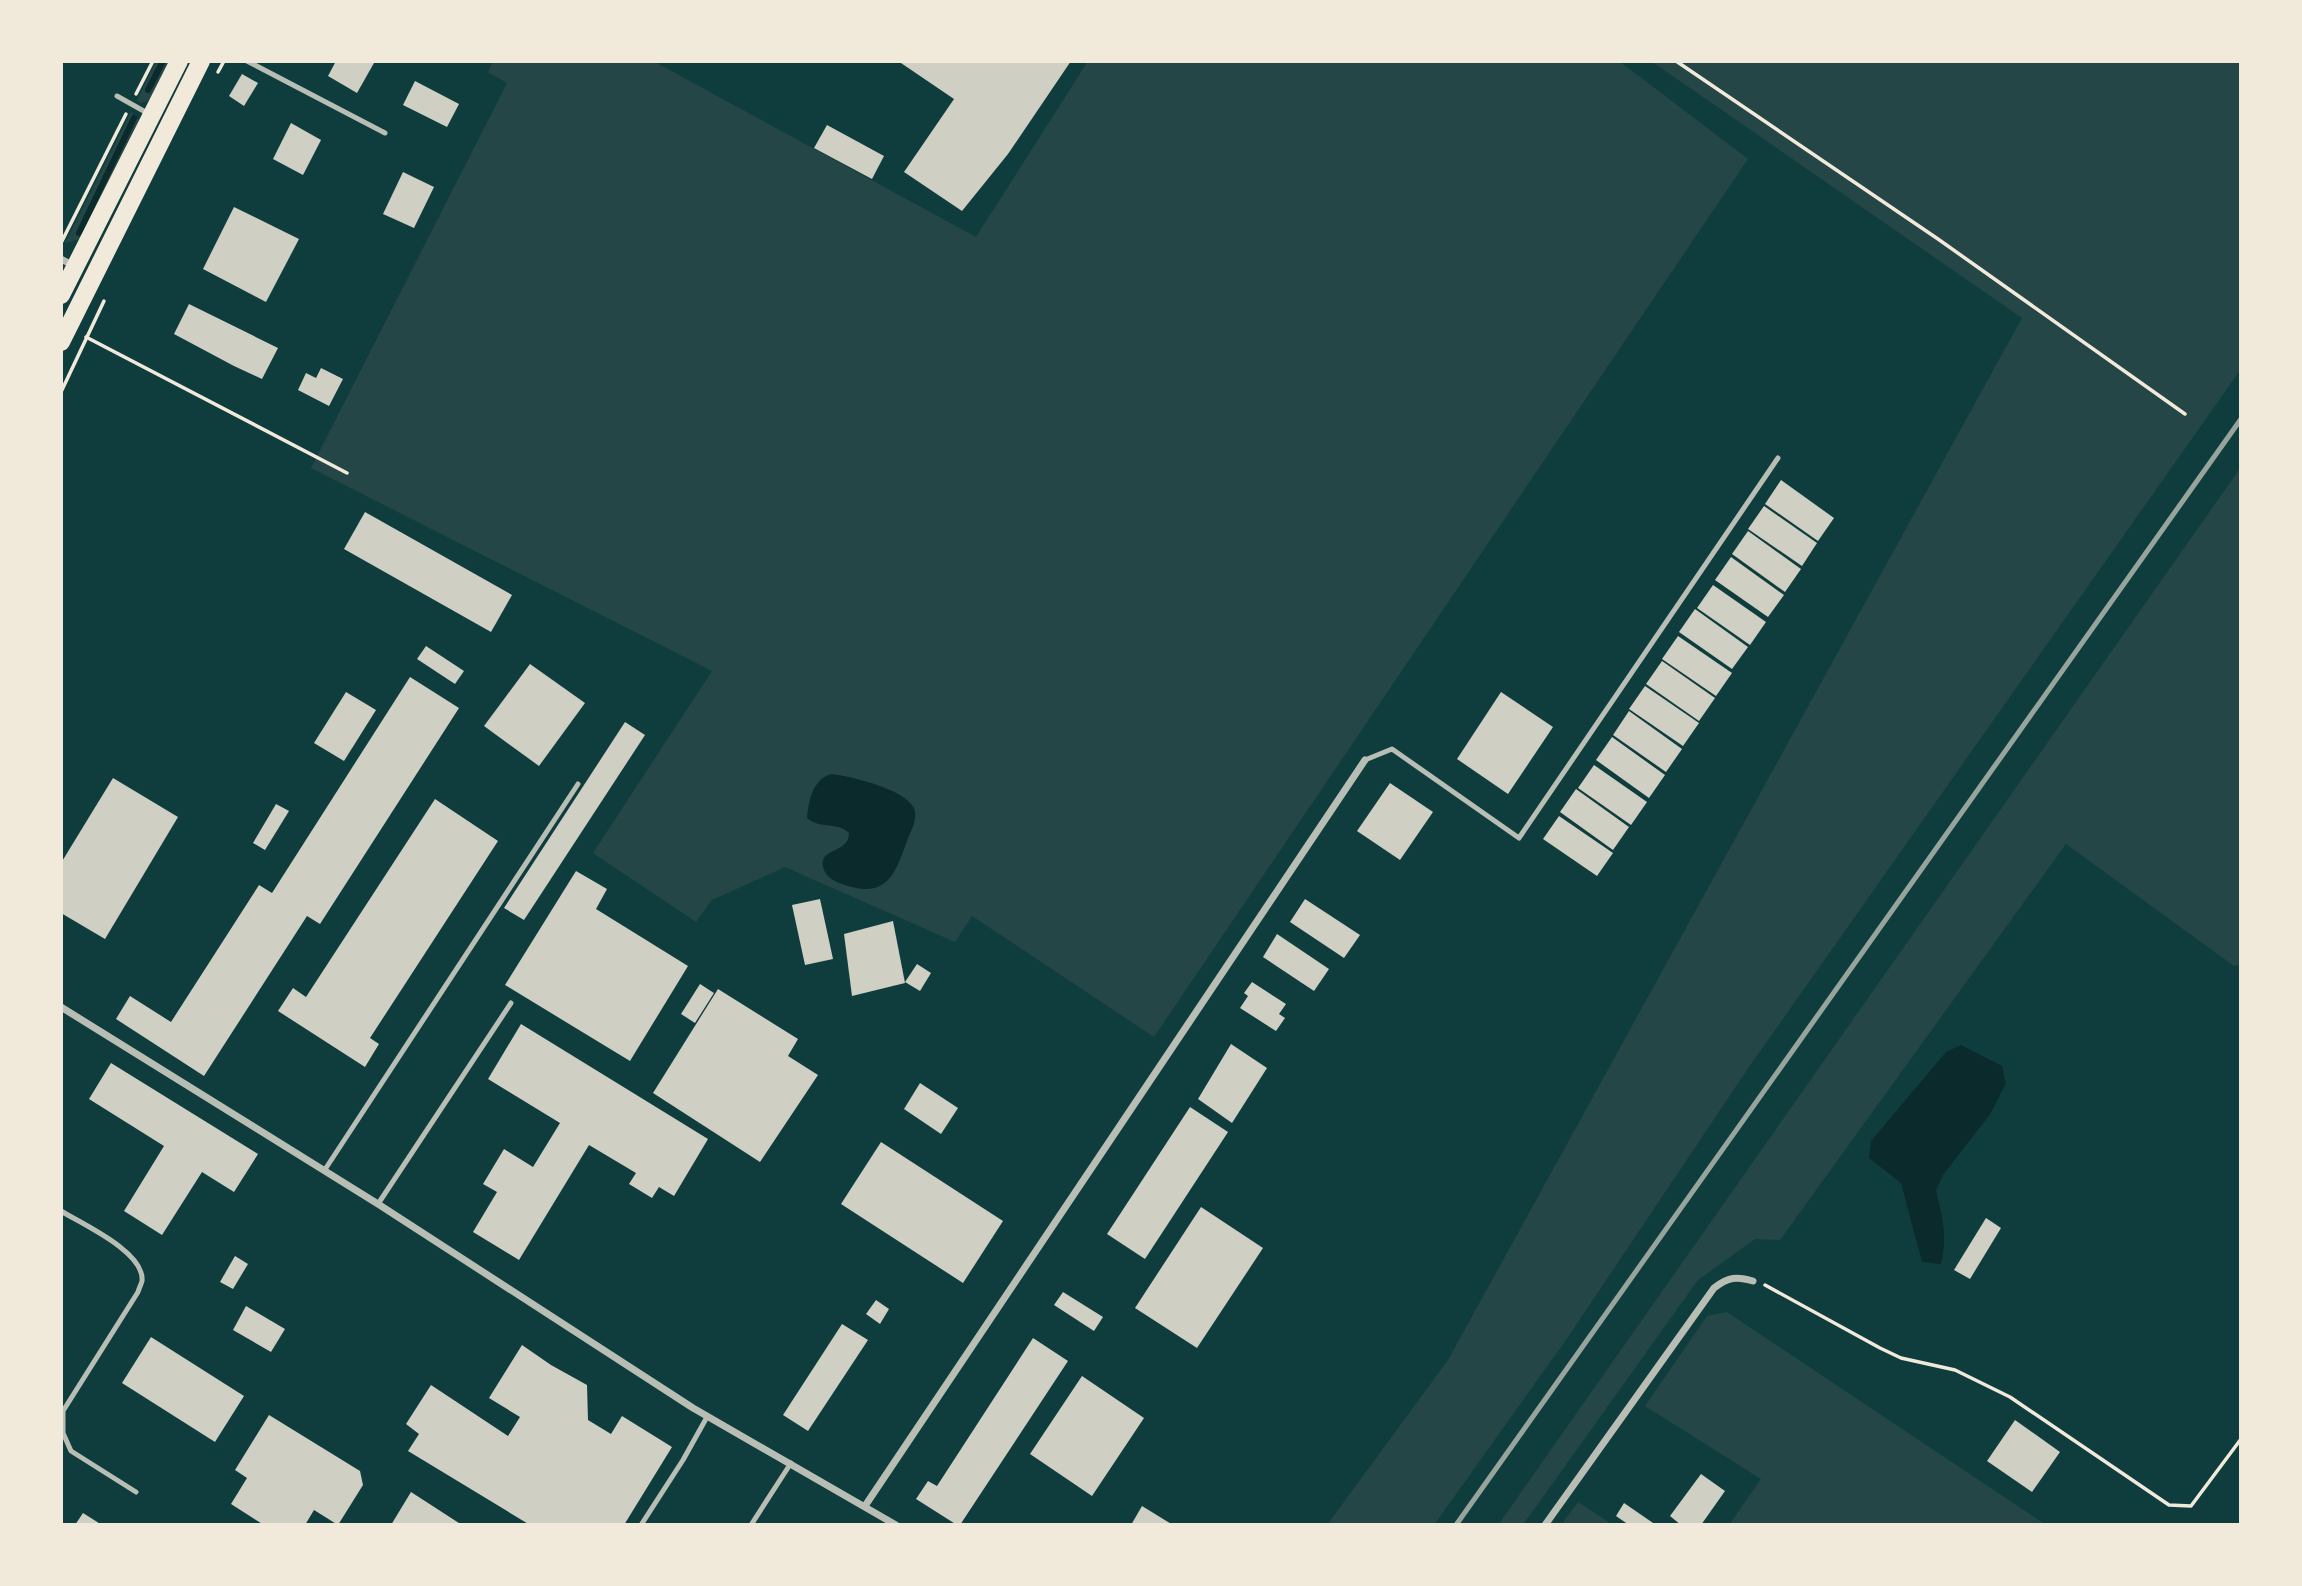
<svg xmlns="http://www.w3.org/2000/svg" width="2302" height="1586" font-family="'IBM Plex Serif',serif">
	<rect width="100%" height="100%" fill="#0f3d3e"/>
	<g fill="#244646">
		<path d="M156,61h16c-7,15 -13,39 -31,42l-4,-3z"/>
		<path d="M493,61h160l323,176 112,-176h531l129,98 -594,878 -182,-121 -17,26 -170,-75 -73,33 -16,22 -103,-69 119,-182 -401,-203 196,-385 -19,-11z"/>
		<path d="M1651,61h590v308l-492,698 -183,273 -132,185h-107l121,-165 574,-1042z"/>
		<path d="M131,112l8,8 -1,10 -54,108 -19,5z"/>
		<path d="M2241,467v497l-7,2 -168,-122 -286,396 -25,-1 -57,41 -175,245h-25z"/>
		<path d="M1727,1312l319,213h-317l32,-46 -116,-73 62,-90z"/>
		<path d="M1578,1502l35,23h1h-53z"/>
	</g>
	<g fill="#0a2a2b">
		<path d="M831,774c19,2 74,15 83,34 4,10 -2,21 -6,30 -13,37 -21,62 -66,46 -9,-3 -17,-8 -19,-17 -4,-20 26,-13 26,-34 -12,-12 -28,-3 -42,-15 2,-17 5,-38 24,-44z"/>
		<path d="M1961,1045l41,21 4,17 -15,30 -48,62 -7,15c6,25 12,49 5,74l-19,-2 -21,-79 -32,-25 2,-17 75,-89z"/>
	</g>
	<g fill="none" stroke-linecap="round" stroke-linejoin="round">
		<g stroke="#0a2a2b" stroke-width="6">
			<path d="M148,90l15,-29"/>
			<path d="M79,233l55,-115"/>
		</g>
	</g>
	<g fill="#cfcfc3">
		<path d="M336,61h35l3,2 -17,30 -29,-17z"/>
		<path d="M898,61h173l-63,93 -46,57 -58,-39 50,-73z"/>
		<path d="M242,74l16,9 -14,23 -15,-10z"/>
		<path d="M415,81l44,23 -12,23 -44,-22z"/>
		<path d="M291,123l30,17 -18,35 -30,-16z"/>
		<path d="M827,125l57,31 -12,23 -58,-31z"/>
		<path d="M403,172l31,15 -20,41 -31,-14z"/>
		<path d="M234,207l65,32 -33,63 -63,-33z"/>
		<path d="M189,304l89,44 -16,31 -28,-13 -60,-32z"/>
		<path d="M321,368l22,11 -14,27 -31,-16 8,-17 10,5z"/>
		<path d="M1781,480l53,38 -16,23 -53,-37z"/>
		<path d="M1764,506l53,37 -15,23 -54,-37z"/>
		<path d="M365,512l147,83 -21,37 -147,-83z"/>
		<path d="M1748,531l53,38 -16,23 -53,-38z"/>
		<path d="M1731,557l53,38 -16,22 -53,-37z"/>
		<path d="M1713,585l53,37 -16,23 -53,-37z"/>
		<path d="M1695,609l53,38 -16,22 -53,-37z"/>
		<path d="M1678,636l54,37 -16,23 -54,-37z"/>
		<path d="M426,646l38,25 -9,13 -38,-25z"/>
		<path d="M1662,661l53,37 -16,23 -53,-37z"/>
		<path d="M530,664l55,39 -46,63 -55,-40z"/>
		<path d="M410,677l49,31 -139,216 -13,-8 -103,160 -88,-57 14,-23 41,26 88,-137 13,8z"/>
		<path d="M1645,686l54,37 -16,23 -54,-37z"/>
		<path d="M346,692l30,18 -32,51 -30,-18z"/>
		<path d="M1501,692l52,35 -45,67 -51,-35z"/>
		<path d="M1629,711l53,38 -16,23 -53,-37z"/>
		<path d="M625,722l20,13 -121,185 -20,-12z"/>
		<path d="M1612,737l53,38 -16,23 -53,-38z"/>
		<path d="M1594,765l53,37 -16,23 -53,-37z"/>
		<path d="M113,778l65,39 -73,122 -44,-26v-50z"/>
		<path d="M1390,783l43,29 -33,48 -43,-29z"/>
		<path d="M1576,789l53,38 -16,23 -53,-38z"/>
		<path d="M435,799l63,42 -128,197 9,6 -14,23 -87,-56 15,-23 13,9z"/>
		<path d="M276,804l13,7 -24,39 -12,-7z"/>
		<path d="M1559,816l54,37 -16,23 -54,-37z"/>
		<path d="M576,871l31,18 -11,20 92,57 -58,95 -125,-76z"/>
		<path d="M820,899l13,60 -28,6 -13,-60z"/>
		<path d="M1305,899l55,36 -16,23 -54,-36z"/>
		<path d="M893,921l12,62 -53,13 -8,-62z"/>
		<path d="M1277,934l52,35 -15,22 -51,-34z"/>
		<path d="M917,964l14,9 -11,18 -15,-9z"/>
		<path d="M1252,982l34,22 -7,10 6,4 -9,13 -36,-23 8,-12 -4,-3z"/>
		<path d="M700,984l14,9 -19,30 -14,-9z"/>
		<path d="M718,989l80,50 -10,17 30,19 -58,87 -107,-69z"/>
		<path d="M521,1024l187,115 -34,57 -15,-9 -7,11 -23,-14 7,-11 -47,-28 -70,115 -46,-28 24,-40 -14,-8 21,-35 29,18 27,-44 -72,-44z"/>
		<path d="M1231,1044l36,24 -35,55 -34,-24z"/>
		<path d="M111,1063l147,91 -24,38 -32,-20 -40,63 -38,-24 40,-65 -75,-47z"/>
		<path d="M920,1083l38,25 -17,26 -37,-25z"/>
		<path d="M1190,1107l38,25 -83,127 -38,-25z"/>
		<path d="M881,1142l122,79 -40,62 -122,-79z"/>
		<path d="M1201,1207l62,41 -66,100 -62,-40z"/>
		<path d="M1986,1218l15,10 -31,51 -16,-9z"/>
		<path d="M235,1256l13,8 -15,25 -13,-7z"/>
		<path d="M1063,1292l40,25 -9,14 -40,-26z"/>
		<path d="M876,1300l13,9 -9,15 -14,-10z"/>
		<path d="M246,1306l39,23 -14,23 -38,-22z"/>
		<path d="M842,1324l26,16 -60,91 -25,-16z"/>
		<path d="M151,1337l93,59 -29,46 -93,-59z"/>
		<path d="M1033,1338l35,23 -108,164h-3l-41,-26 12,-18 9,5z"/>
		<path d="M522,1345l29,20 36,20 1,35 23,14 11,-18 50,31 -48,78h-94l-122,-74 11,-17 -13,-10 25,-39 77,51 12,-19 -31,-19z"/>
		<path d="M1082,1376l62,42 -52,78 -62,-42z"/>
		<path d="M269,1415l91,56 3,14 -25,40 -24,-15 -9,15h-41l-33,-21 16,-26 -12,-8z"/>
		<path d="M2015,1420l45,32 -28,40 -45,-31z"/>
		<path d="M1701,1474l24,17 -24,34h-20l-11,-9z"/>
		<path d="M411,1492l51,33h-71z"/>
		<path d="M1624,1503l32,22h-27l-13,-9z"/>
		<path d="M1142,1506l31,19h-42z"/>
		<path d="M83,1513l19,12h-27z"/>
	</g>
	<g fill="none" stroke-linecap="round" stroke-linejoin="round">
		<g stroke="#f1e9da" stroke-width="3.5">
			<path d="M1676,61l262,178 247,175"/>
			<path d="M218,72l6,-11"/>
			<path d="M136,94l17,-33"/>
			<path d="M61,243l65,-129"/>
			<path d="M86,337l261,136"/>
			<path d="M61,392l43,-91"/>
			<path d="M1765,1285l115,63 21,10 54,12 55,27 159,108 22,1 50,-67"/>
		</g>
		<g stroke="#b8beb3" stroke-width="5">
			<path d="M247,61l138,72"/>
			<path d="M117,96l32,18"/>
			<path d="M1365,760l27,-11 127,89 259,-380"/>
			<path d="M324,1171l254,-387"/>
			<path d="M378,1204l133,-201"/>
			<path d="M61,1211c21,13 84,41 81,70 -1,4 -3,7 -4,11l-75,119v22l8,18 65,41"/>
			<path d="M641,1525l42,-65 24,-43"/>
			<path d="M751,1525l40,-62"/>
		</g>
		<g stroke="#b8beb3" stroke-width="7">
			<path d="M61,259l15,8"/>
			<path d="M61,1007l317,197 315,204 203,117"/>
			<path d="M865,1506l500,-746"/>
			<path d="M1545,1525l169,-237c14,-11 23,-12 39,-7"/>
		</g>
		<g stroke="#f1e9da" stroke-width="18">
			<path d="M61,295l118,-234"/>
			<path d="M61,342l140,-281"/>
		</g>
		<path stroke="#97a49c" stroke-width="5" d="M1456,1525l785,-1106"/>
	</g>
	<rect width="2302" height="1586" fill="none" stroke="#f1e9da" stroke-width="126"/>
</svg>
